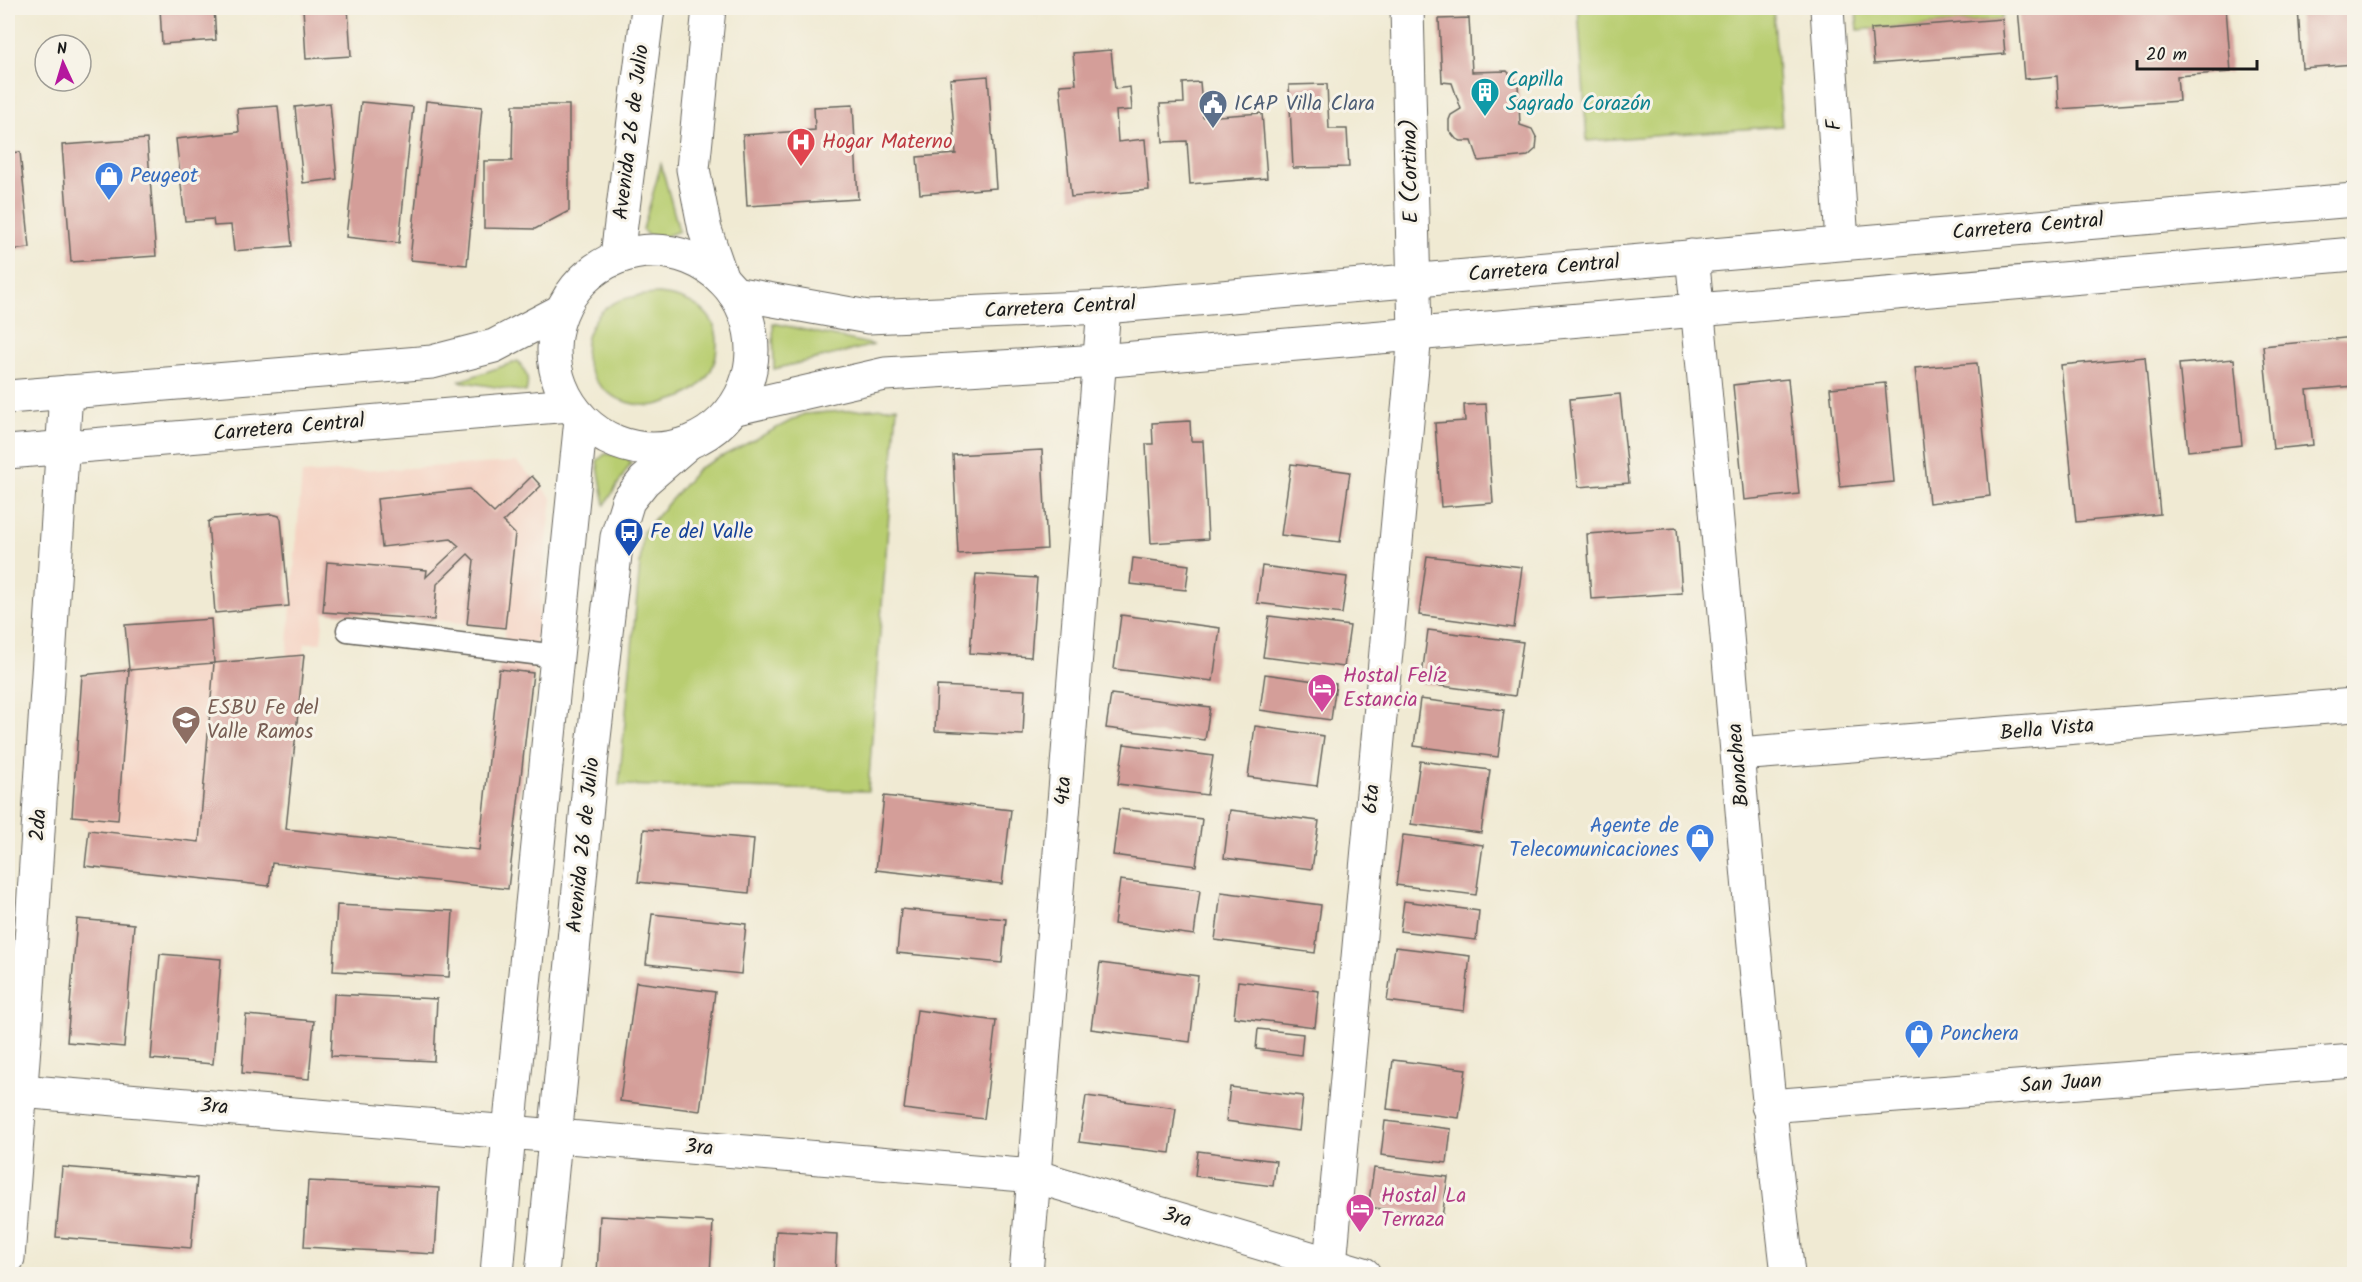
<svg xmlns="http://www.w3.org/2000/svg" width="2362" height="1282" font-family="Kalam,sans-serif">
	<rect width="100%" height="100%" fill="#f7f3e8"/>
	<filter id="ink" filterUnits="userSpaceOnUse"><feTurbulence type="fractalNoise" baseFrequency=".0167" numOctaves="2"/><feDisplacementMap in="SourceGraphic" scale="12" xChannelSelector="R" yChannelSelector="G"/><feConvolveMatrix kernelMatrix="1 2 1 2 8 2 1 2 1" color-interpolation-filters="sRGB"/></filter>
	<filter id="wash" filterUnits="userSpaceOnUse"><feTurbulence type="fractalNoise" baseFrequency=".008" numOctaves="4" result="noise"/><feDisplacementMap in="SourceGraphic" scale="24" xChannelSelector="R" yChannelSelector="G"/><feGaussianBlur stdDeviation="1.35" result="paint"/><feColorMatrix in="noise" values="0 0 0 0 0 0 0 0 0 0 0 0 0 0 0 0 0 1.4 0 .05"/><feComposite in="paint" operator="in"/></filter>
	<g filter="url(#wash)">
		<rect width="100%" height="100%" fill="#f0ead3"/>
		<path fill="#f5d2c2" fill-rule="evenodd" d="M517,462l35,36 -44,391 -236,-26 -3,23 -184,-20 4,-36 -17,-14 10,-141 205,-19 15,-182zM324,612l110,8 71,8 -27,221 -192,-20 19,-186h16z"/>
		<g fill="#b8cd70" stroke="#6a7446" stroke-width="1.5">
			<path d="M1578,8h195l9,118 -195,15z"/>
			<path d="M1856,8h146v11l-144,11z"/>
			<path d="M661,164l18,67 -15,6 -17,-2 -4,-6z"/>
			<path d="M659,294c28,3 59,16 58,50 0,24 -13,43 -35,53 -9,3 -18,6 -26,8 -40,5 -79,-27 -69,-68 3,-10 10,-23 20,-30 14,-10 34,-12 52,-13z"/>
			<path d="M773,323l101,22 -100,24z"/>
			<path d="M518,361c8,10 12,18 8,31l-67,-11z"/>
			<path d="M897,407l-29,384 -249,-6 24,-253 56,-64 105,-54z"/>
			<path d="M605,454l21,2 5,7 -26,42 -8,-44z"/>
		</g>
		<g id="blocks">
			<g fill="#d49e99">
				<path d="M160,8h54l2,32 -54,4z"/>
				<path d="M303,8h45l3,48 -45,3z"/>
				<path d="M2018,8h208l5,64 -54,4 2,25 -120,8 -2,-33 -33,3z"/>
				<path d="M2298,8h56v56l-52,4z"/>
				<path d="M1469,18l3,54 35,-1 11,12 2,42 12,4 5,10 -1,10 -8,7 -49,5 -7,-20h-11l-5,-2 -7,-9v-10l2,-5 10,-6 -9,-26 -10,-1 -3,-63z"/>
				<path d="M2002,19l3,35 -131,10 -3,-35z"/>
				<path d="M1111,50l4,39 15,-2 2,23 -16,1 2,31 27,-3 4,51 -78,7 -11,-112 16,-1 -3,-31z"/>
				<path d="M988,76l8,112 -76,6 -3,-37 39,-3 -6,-75z"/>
				<path d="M1200,82l3,35 59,-4 5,65 -77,6 -3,-43 -24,1 -3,-38 24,-1 -1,-20z"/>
				<path d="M1327,84l2,45h18l2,38 -56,1 -4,-83z"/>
				<path d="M426,101l56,6 -15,158 -57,-5z"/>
				<path d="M361,102l52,5 -14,136 -53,-6z"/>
				<path d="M330,103l7,76 -34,4 -8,-76z"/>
				<path d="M513,105h56v106l-34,18 -51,-1v-67h28z"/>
				<path d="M853,105l5,94 -111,7 -4,-71 72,-5 -1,-23z"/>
				<path d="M278,106l14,140 -58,5 -3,-26 -17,1 -1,-7 -28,2 -9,-82 63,-7 -2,-23z"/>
				<path d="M147,139l9,117 -85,6 -9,-117z"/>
				<path d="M20,152l10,96 -22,2v-97z"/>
				<path d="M2354,337v49l-47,4 6,55 -40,4 -10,-103z"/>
				<path d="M2145,357l15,157 -84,8 -15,-157z"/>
				<path d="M2234,359l8,86 -54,6 -9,-87z"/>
				<path d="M1977,363l13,133 -61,7 -14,-135z"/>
				<path d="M1788,379l11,115 -55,6 -11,-115z"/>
				<path d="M1885,383l9,99 -54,5 -10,-99z"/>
				<path d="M1620,394l9,89 -51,4 -8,-88z"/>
				<path d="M1486,404l7,99 -52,4 -6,-84 30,-2 -1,-16z"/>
				<path d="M1190,421l1,20h12l5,98 -57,4 -5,-99h7l-1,-21z"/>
				<path d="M1042,450l5,99 -89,5 -5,-99z"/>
				<path d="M1291,464l59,8 -10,70 -59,-7z"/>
				<path d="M532,476l9,10 -38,36 12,12 -10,94 -38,-4 7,-64 -6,-6 -31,30 -3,36 -111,-8 4,-50 100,8 -1,7 33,-31 -8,-7 -69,8 -5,-48 92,-10 25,24z"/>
				<path d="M272,514l7,2 2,3 8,87 -74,7 -7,-91 5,-3z"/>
				<path d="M1677,528l5,65 -91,6 -4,-65z"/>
				<path d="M1427,556l95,11 -8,61 -95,-13z"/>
				<path d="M1133,558l56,7 -3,25 -56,-6z"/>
				<path d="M1262,566l85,11 -5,37 -85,-11z"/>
				<path d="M976,574l61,4 -6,79 -61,-4z"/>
				<path d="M1121,615l99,13 -7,53 -99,-12z"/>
				<path d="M1269,616l81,10 -6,41 -81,-10z"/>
				<path d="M211,619l3,44 90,-8 -18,174 193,21 20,-181 34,4 -25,216 -236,-26 -3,23 -184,-20 4,-36 110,12 15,-179 -85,7 -4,-45z"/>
				<path d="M1428,630l95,12 -8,54 -94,-13z"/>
				<path d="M129,670l-11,150 -46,-4 10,-141z"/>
				<path d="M1265,674l71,10 -5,36 -71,-10z"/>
				<path d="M937,686l88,4 -2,45 -88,-4z"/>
				<path d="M1111,694l99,13 -5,33 -99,-12z"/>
				<path d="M1420,699l84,11 -6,47 -84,-11z"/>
				<path d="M1255,726l69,10 -7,50 -69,-9z"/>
				<path d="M1124,744l89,12 -6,39 -89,-11z"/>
				<path d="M1420,761l70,9 -9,63 -70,-9z"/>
				<path d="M884,796l127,14 -9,74 -126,-14z"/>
				<path d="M1119,809l83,10 -6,47 -83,-11z"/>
				<path d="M1230,810l89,11 -7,48 -88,-11z"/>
				<path d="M644,829l110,10 -5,54 -111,-11z"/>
				<path d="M1403,835l80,10 -7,50 -80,-10z"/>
				<path d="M1120,880l80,10 -6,45 -80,-11z"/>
				<path d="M1221,892l100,13 -6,48 -100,-13z"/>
				<path d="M1404,901l75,10 -3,29 -76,-9z"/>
				<path d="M337,905l116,6 -4,66 -116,-6z"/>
				<path d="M901,909l105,10 -4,44 -105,-10z"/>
				<path d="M652,914l94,10 -5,50 -95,-10z"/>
				<path d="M77,919l57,5 -10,123 -57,-5z"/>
				<path d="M1395,947l75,9 -6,55 -77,-10z"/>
				<path d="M160,954l61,5 -8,105 -62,-5z"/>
				<path d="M1100,963l98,13 -8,66 -99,-13z"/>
				<path d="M1238,981l81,10 -4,36 -81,-10z"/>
				<path d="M636,982l79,10 -15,119 -80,-10z"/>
				<path d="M334,994l103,5 -3,62 -103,-5z"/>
				<path d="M917,1010l79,11 -12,98 -80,-10z"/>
				<path d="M246,1015l68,6 -5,58 -67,-6z"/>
				<path d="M1258,1029l45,5 -2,21 -45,-6z"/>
				<path d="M1393,1060l73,9 -7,49 -72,-9z"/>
				<path d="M1230,1087l73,9 -4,35 -73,-10z"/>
				<path d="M1086,1096l90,12 -6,45 -91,-11z"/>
				<path d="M1385,1121l66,8 -4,34 -66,-8z"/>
				<path d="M1198,1151l78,10 -3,25 -78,-10z"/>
				<path d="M62,1167l135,11 -6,70 -135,-11z"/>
				<path d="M1374,1168l74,9 -6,40 -74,-10z"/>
				<path d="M308,1181l131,7 -4,66 -131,-7z"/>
				<path d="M600,1216l113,6 -3,52h-113z"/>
				<path d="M776,1231l61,3 -2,40h-61z"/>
				<path d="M859,1271l40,2v1h-40z"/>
			</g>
		</g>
	</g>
	<g filter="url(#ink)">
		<use href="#blocks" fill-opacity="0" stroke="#66645c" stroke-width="1.5"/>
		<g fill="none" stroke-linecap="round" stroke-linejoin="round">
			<g stroke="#66645c" stroke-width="25">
				<path id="lane" d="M348,630l209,26"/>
			</g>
			<g stroke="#66645c" stroke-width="35">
				<g id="street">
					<path d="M1827,8l15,235"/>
					<path d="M1692,256c35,339 56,680 96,1018"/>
					<path d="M1739,754l615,-49"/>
					<path d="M20,1091l1014,85 330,98"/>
					<path d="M1768,1106l586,-45"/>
					<path d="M8,1258l18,-238 40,-628"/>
					<path d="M1330,1264l85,-930 -8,-326"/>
					<path d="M1026,1274l78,-967"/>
				</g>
			</g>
			<g stroke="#66645c" stroke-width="35">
				<g id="secondary">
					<path d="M709,8l-16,161 12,61 17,49"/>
					<path d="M617,256l31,-248"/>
					<path d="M497,1274l12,-142 72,-713"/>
					<path d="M542,1274l49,-510 26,-227 11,-36 16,-20 44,-38"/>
				</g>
			</g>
			<g stroke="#66645c" stroke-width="35">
				<g id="primary">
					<circle cx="653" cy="350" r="99"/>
					<path d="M734,293l134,24 236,-10 1250,-107"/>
					<path d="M8,397l424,-35 62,-16 63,-33"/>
					<path d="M737,408l148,-34 214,-13 1255,-107"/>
					<path d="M8,452l562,-47"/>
				</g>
			</g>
			<use href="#lane" stroke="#fff" stroke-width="22"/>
			<use href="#street" stroke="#fff" stroke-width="33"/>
			<use href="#secondary" stroke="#fff" stroke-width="33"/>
			<use href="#primary" stroke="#fff" stroke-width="33"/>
		</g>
	</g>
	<defs>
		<g id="building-pin" transform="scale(1.5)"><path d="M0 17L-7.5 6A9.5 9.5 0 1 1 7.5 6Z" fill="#0f9aa8" stroke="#f7f3e8"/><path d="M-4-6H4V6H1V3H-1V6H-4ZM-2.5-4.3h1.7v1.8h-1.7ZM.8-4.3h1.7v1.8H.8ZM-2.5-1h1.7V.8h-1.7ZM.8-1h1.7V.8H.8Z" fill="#fff"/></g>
		<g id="civic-pin" transform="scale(1.5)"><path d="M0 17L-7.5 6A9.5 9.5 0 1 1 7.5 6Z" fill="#5c6f8a" stroke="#f7f3e8"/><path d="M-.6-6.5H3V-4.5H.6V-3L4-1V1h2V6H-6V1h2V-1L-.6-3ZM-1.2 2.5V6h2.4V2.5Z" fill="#fff"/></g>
		<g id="hospital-pin" transform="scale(1.5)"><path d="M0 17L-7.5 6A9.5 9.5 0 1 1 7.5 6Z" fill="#e0444e" stroke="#f7f3e8"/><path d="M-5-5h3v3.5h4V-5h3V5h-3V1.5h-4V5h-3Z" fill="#fff"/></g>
		<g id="shop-pin" transform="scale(1.5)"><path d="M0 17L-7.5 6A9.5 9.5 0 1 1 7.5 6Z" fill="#3f7fe0" stroke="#f7f3e8"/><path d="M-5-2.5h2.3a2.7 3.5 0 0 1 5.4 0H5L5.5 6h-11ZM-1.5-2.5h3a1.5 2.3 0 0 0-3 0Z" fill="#fff"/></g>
		<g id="bus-pin" transform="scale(1.5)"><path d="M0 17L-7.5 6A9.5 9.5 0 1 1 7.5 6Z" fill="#1a4fb4" stroke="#f7f3e8"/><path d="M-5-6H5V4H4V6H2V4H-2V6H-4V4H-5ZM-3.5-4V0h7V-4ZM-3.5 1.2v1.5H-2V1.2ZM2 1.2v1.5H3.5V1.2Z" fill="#fff"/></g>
		<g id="hotel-pin" transform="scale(1.5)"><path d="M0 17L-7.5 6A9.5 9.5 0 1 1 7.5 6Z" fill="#d1479c" stroke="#f7f3e8"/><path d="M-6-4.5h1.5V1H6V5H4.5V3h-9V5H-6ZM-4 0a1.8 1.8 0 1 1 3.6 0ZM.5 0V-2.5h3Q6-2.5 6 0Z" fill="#fff"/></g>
		<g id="school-pin" transform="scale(1.5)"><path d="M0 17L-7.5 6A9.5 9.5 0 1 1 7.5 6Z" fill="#8d6e63" stroke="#f7f3e8"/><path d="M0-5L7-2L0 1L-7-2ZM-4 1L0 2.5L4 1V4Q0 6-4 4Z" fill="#fff"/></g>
	</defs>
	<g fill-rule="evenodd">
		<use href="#building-pin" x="1485" y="92"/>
		<use href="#civic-pin" x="1213" y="104"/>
		<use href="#hospital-pin" x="801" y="142"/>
		<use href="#shop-pin" x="109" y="176"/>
		<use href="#bus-pin" x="629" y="532"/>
		<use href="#hotel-pin" x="1322" y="688"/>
		<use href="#school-pin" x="186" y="720"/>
		<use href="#shop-pin" x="1700" y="838"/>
		<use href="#shop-pin" x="1919" y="1034"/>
		<use href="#hotel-pin" x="1360" y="1208"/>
	</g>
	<g text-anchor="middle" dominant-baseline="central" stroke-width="6" stroke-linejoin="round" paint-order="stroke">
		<g font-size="21" fill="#0d838f" stroke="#f7f3e8" text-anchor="start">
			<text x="1506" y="80">Capilla<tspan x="1506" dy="24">Sagrado Corazón</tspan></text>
		</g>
		<g font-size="21" fill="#4e5e75" stroke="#f7f3e8" text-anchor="start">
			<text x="1234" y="104">ICAP Villa Clara</text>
		</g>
		<g font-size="21" fill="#1c1c1c" stroke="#f7f3e8">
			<text transform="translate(1835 125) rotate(-94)">F</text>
			<text transform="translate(632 132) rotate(-83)">Avenida 26 de Julio</text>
			<text transform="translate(1411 171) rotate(-91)">E (Cortina)</text>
			<text transform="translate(2028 227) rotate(-5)">Carretera Central</text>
			<text transform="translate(1544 269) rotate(-5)">Carretera Central</text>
			<text transform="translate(1060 308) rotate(-3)">Carretera Central</text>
			<text transform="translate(289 428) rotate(-5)">Carretera Central</text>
			<text transform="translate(2047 730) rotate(-5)">Bella Vista</text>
			<text transform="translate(1739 765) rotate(-95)">Bonachea</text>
			<text transform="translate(1064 791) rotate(-86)">4ta</text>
			<text transform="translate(1372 799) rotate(-85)">6ta</text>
			<text transform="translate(39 825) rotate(-86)">2da</text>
			<text transform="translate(584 845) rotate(-84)">Avenida 26 de Julio</text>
			<text transform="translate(2061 1084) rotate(-4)">San Juan</text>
			<text transform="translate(214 1107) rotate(5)">3ra</text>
			<text transform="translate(699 1148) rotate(5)">3ra</text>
			<text transform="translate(1177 1218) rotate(17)">3ra</text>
		</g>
		<g font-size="21" fill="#be3a42" stroke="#f7f3e8" text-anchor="start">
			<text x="822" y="142">Hogar Materno</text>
		</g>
		<g font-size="21" fill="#366cbe" stroke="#f7f3e8" text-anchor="start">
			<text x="130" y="176">Peugeot</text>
			<text x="1679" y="826" text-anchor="end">Agente de<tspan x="1679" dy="24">Telecomunicaciones</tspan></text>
			<text x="1940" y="1034">Ponchera</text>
		</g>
		<g font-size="21" fill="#164399" stroke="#f7f3e8" text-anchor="start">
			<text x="650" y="532">Fe del Valle</text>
		</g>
		<g font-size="21" fill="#b23c85" stroke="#f7f3e8" text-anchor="start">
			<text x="1343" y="676">Hostal Felíz<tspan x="1343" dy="24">Estancia</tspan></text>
			<text x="1381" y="1196">Hostal La<tspan x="1381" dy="24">Terraza</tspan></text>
		</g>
		<g font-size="21" fill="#785e54" stroke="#f7f3e8" text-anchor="start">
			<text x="207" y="708">ESBU Fe del<tspan x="207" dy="24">Valle Ramos</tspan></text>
		</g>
	</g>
	<rect width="2362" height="1282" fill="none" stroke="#f7f3e8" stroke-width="30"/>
	<g transform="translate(63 63) rotate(356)"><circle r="28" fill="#f7f3e8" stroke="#9f9d96" stroke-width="1.5"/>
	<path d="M0-4.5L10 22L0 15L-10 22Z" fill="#b5179e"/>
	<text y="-9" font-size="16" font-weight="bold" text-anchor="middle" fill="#1c1c1c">N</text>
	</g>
	<path d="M2137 60v9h120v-9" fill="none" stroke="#1c1c1c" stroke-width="3"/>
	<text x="2146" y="60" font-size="18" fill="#1c1c1c" stroke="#f7f3e8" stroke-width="4.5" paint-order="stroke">20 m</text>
</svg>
